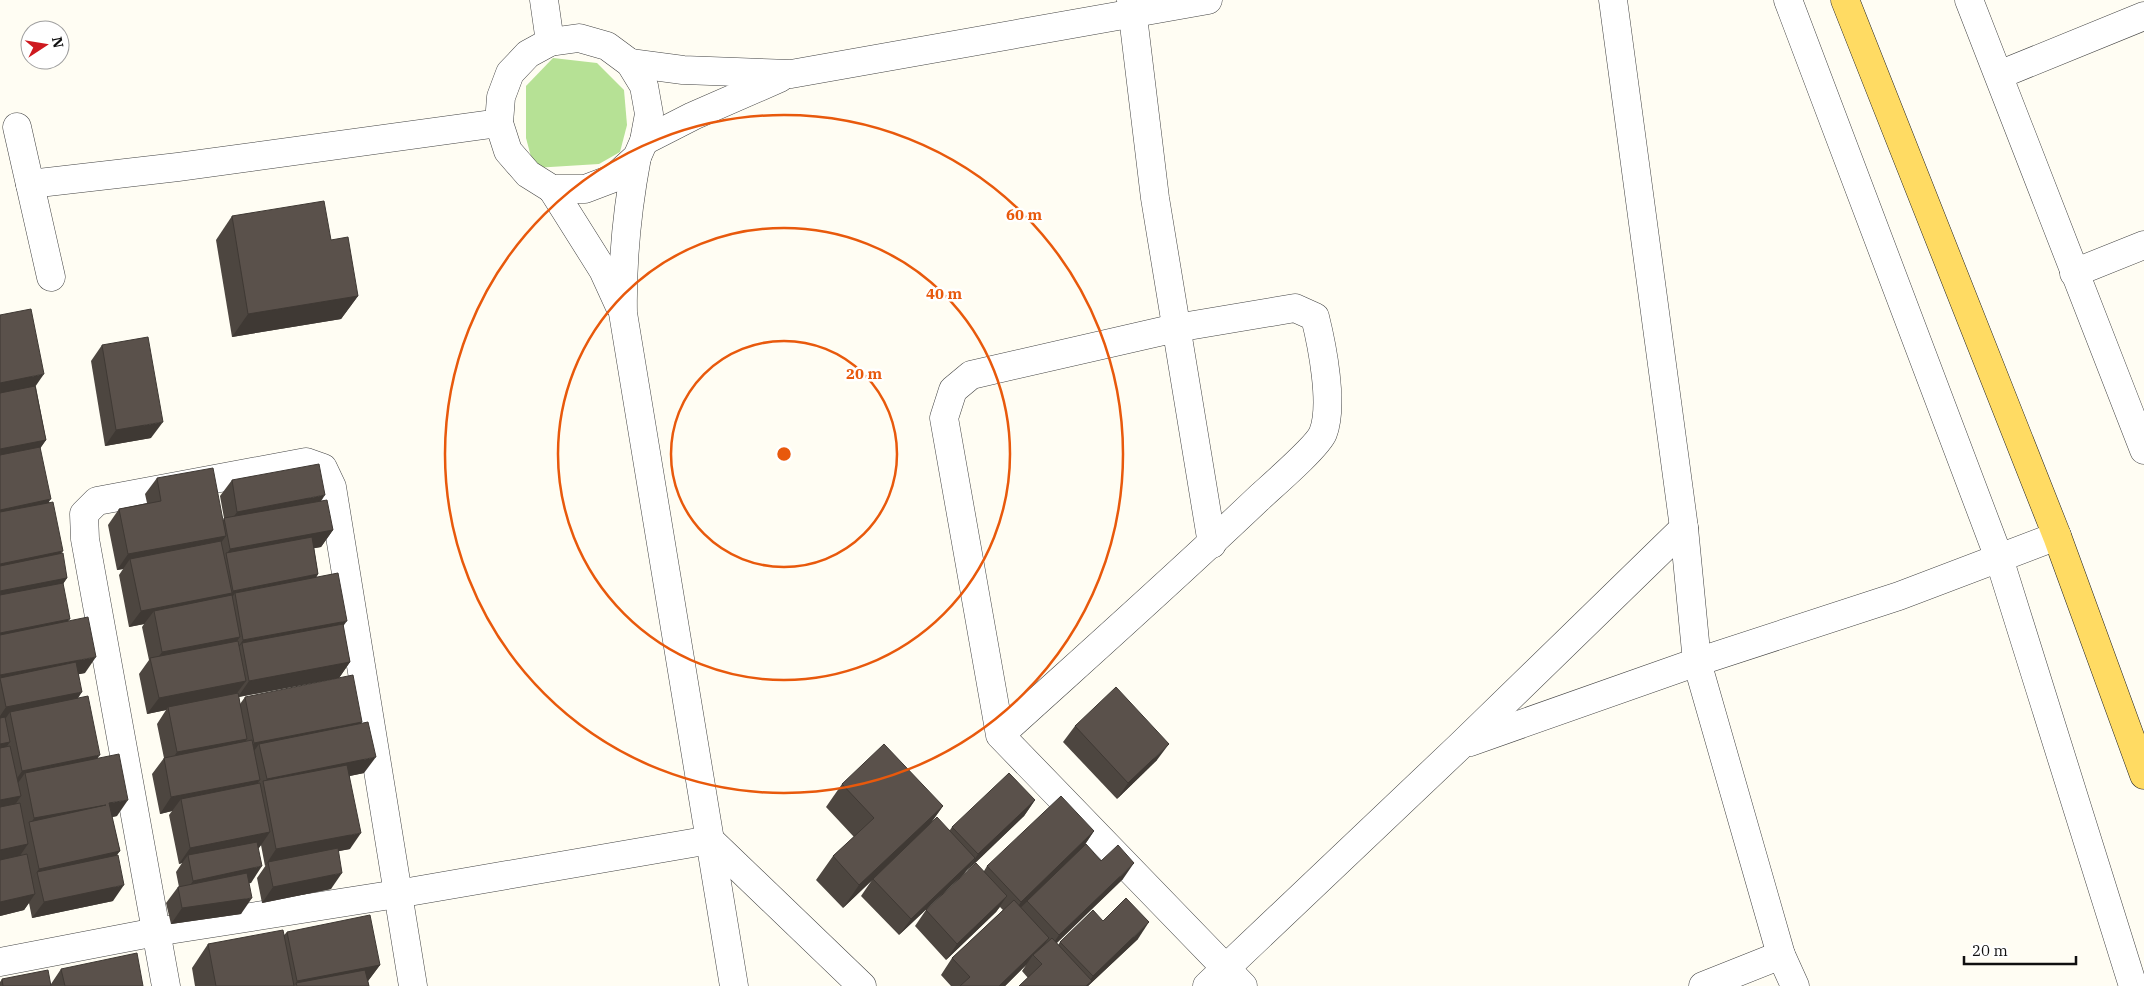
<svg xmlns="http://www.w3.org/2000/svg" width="2144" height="986" font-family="'IBM Plex Serif',serif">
	<rect width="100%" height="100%" fill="#fffdf3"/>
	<path fill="#b6e195" d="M553,58l44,5 27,27 3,35 -7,27 -21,12 -65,4 -8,-30v-52z"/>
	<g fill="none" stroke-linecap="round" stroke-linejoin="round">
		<g stroke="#434343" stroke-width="29">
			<g id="minor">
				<path d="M544,0l6,42"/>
				<path d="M1131,0l24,198 57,346"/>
				<path d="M1613,0l71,528 13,134 84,293 14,31"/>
				<path d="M1788,0l211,558 134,428"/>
				<path d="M1969,0l175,450"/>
				<path d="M579,38l28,8 23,17 14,23 5,28 -5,27 -7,16 -23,21 -29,11h-33l-24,-15 -20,-23 -9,-28 2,-26 9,-24 18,-19 22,-12z"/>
				<path d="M630,63l53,7 108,4 417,-74"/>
				<path d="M1999,75l145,-59"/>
				<path d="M17,127l34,150"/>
				<path d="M644,141l49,-25 87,-38"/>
				<path d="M637,157c-10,53 -15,103 -14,156l111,673"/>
				<path d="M30,184l148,-17 321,-44"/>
				<path d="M552,189l51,81 16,35"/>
				<path d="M2074,273l70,-28"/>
				<path d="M1000,735c87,-79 175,-157 260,-238 13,-12 58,-51 63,-64 11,-28 -1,-88 -8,-116l-20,-9 -119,20 -205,47 -18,15 -9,28 56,317 243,251"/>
				<path d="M1470,742l227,-80 202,-66 158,-60"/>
				<path d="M0,962l156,-30 241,-38 313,-54 152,146"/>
				<path d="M166,986l-81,-447 -1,-25 13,-13 209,-39 17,6 9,19 81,499"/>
				<path d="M1207,986l254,-241 223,-217"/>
				<path d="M1703,986l78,-31"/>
			</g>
		</g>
		<g stroke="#212121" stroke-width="29">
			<path id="major" d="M1845,0l212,536 87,239"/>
		</g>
		<use href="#minor" stroke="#fff" stroke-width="28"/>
		<use href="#major" stroke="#ffdb63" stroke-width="28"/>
	</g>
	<g fill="#4d4640">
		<path d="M232,216l99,24 27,56 -17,23 -109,18 -16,-97z"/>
		<path d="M0,315l36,72 10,53 -6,8 9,54 18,76 -4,6 5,38 17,51 -6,1 -1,24 19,61 20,57 -5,1 8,34 -4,4 -3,46 -81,17 -3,-15 -5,7 -24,6z"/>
		<path d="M102,345l49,93 -46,8 -14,-85z"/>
		<path d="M157,478l66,42 1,-2 -4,-22 12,-16 89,21 12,29 -12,17 -7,1 4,26 -2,4 27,48 7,36 -11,16 -100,19 1,7 5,-7 117,25 -1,1 3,50 -14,3v73l-12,2 -7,38 -69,14 -5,-25 9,-13 -1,1 -4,-21 -3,3 -7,35h-2l-8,31 -70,10 -5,-21 12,-16h1l-3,-15 6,-9 -3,1 -10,-49 3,-4 -12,3 -8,-40 12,-16 -7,-34 9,-14 -19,4 -8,-40 10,-14 -7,-33 2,-3 -15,3 -10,-52 4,-6 -6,1 -9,-45 11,-16 28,-6 -2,-9z"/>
		<path d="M1075,726l82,34 -40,39 -54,-57z"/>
		<path d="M842,784l101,22 -14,20 21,4 2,-3 83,-27 -11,16 -125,119 -38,-39 11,-16 -29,28 -27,-28 17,-24 21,-19 -28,-30z"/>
		<path d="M1094,831l-10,15 39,33 -66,64 1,2 2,-3 43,-21 35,18 -50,47 -60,-8 -6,-7 4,-6 -21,21h-54l-10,-11 11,-17 51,-48 -3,-3 -4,5 -50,48 -31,-34 11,-16 58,-39 3,-5z"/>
		<path d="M287,932l93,33 -12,16 1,5h-174l-3,-18 16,-24 76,-9z"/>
		<path d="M61,969l82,17h-143v-4l2,-3 49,5z"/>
	</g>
	<g fill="#3f3934">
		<path d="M358,296l-17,23 -109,18 16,-23z"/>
		<path d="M44,374l-16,23 -28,6v-20z"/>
		<path d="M163,422l-12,16 -46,8 11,-16z"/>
		<path d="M46,440l-11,16 -35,7v-14z"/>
		<path d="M325,495l-11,17 -88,16 11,-16z"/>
		<path d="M51,499l-12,17 -39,8v-14z"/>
		<path d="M333,530l-12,17 -93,17 -2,-9 4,-6z"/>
		<path d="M226,536l-12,16 -84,7 -7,10 -6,1 11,-16z"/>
		<path d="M63,551l-11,16 -52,11v-14z"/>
		<path d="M318,574l-11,17 -72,2 -9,13 -72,5 -10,13 -15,3 12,-16 90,-18 2,-2z"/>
		<path d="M67,578l-11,16 -56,11v-14z"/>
		<path d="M70,619l-12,16 -58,12v-14z"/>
		<path d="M347,621l-12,16 -93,6 -10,13 11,-16z"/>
		<path d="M240,637l-11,16 -77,13 10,-14z"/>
		<path d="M96,657l-11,16 -83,16 -2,-14z"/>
		<path d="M350,662l-11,16 -101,19 11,-16z"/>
		<path d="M246,681l-12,16 -66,10 -2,3 -19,4 12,-16z"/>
		<path d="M82,692l-11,17 -61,3 -7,10h-3v-6l6,-9z"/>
		<path d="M362,722l-12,16 -91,6 -10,14 -6,1 11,-16z"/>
		<path d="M247,739l-11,16 -70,13 11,-16z"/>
		<path d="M10,742l-10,14v-12z"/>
		<path d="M1169,744l-12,16 -40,39 11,-16z"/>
		<path d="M100,755l-12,16 -63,2 -9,13 -5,1 11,-16z"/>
		<path d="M376,757l-12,16 -99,20 -1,-10 3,-4z"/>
		<path d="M260,780l-12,16 -67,3 -9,12 -12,3 11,-17z"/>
		<path d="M21,796l-11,16 -10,2v-14z"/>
		<path d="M128,800l-11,16 -19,4 11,-17z"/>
		<path d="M1035,800l-11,16 -57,55 11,-17z"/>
		<path d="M106,805l-76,20 4,-7z"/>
		<path d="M943,806l-17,23 -83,79 16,-23z"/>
		<path d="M1094,831l-11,16 -73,71 11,-16z"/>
		<path d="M270,832l-11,16 -70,14 -1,-7 -6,8 -3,1 11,-16z"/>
		<path d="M361,833l-11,16 -81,16 -1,-3 -3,4 11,-17z"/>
		<path d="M28,844l-11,16 -17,3v-13z"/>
		<path d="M120,851l-12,16 -71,5 -9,13 11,-16z"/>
		<path d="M975,858l-11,16 -65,61 12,-16z"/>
		<path d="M1134,863l-11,16 -75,72 11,-16z"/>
		<path d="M262,866l-11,17 -69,14 11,-16z"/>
		<path d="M342,873l-11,16 -69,14 11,-16z"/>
		<path d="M124,885l-11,16 -81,17 12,-16z"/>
		<path d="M35,894l-11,16 -24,6v-14z"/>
		<path d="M1007,896l-11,16 -50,48 11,-16z"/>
		<path d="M252,898l-11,16 -70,10 11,-16z"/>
		<path d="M1149,922l-11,17 -50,47h-2l7,-10z"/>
		<path d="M1049,938l-11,16 -5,1 -7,10 -21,21h-6z"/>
		<path d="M380,965l-12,16 -24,5 -48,-3 -2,3 3,-5z"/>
	</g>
	<g fill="#5a514b" stroke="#3f3934">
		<path d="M324,201l7,39 17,-3 10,59 -110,18 -16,-98z"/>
		<path d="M31,309l13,65 -44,9v-68z"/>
		<path d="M148,337l15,85 -47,8 -14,-85z"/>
		<path d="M35,386l11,54 -46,9v-56z"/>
		<path d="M40,447l11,52 -51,11v-55z"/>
		<path d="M319,464l6,31 -88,17 -5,-32z"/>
		<path d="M213,468l13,68 -98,18 -9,-45 42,-8 -4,-23z"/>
		<path d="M327,500l6,30 -103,19 -6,-31z"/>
		<path d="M53,502l10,49 -63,13v-52z"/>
		<path d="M312,537l6,37 -85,17 -7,-38z"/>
		<path d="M221,541l11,52 -91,18 -11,-52z"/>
		<path d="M63,553l4,25 -67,13v-25z"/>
		<path d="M338,573l9,48 -104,19 -8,-47z"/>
		<path d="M63,583l7,36 -70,14v-38z"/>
		<path d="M232,595l8,42 -78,15 -8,-41z"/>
		<path d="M88,617l8,40 -96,18v-40z"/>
		<path d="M343,624l7,38 -101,19 -7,-38z"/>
		<path d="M238,641l8,40 -87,17 -9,-40z"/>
		<path d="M76,662l6,30 -76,15 -6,-29z"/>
		<path d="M353,675l9,47 -108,21 -9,-46z"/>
		<path d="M1116,687l53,57 -41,39 -53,-57z"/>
		<path d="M238,693l9,46 -70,13 -9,-45z"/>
		<path d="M88,696l12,59 -78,16 -12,-59z"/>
		<path d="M5,717l5,25 -10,2v-26z"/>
		<path d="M368,722l8,35 -109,22 -8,-35z"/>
		<path d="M252,740l8,40 -89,17 -7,-39z"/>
		<path d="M884,744l59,62 -84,79 -26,-29 41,-38 -32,-34z"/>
		<path d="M10,746l11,50 -21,4v-52z"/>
		<path d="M119,754l9,46 -19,3 11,48 -81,18 -10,-47 77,-17 -72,13 -9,-45z"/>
		<path d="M347,765l14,68 -85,16 -13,-68z"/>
		<path d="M1009,773l26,27 -57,54 -26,-27z"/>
		<path d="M260,783l10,49 -80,16 -9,-49z"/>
		<path d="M1061,796l33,35 -73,71 -34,-36z"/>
		<path d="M20,803l8,41 -28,6v-43z"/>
		<path d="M937,817l38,41 -64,61 -38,-40z"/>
		<path d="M257,842l5,24 -69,15 -5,-26z"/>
		<path d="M1086,844l15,17 17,-16 16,18 -75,72 -32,-34z"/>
		<path d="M338,848l4,25 -69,14 -5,-25z"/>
		<path d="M27,854l8,40 -35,8v-42z"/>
		<path d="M118,855l6,30 -80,17 -7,-30z"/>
		<path d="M976,863l31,33 -50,48 -31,-34z"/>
		<path d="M247,873l5,25 -70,10 -4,-21z"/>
		<path d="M1126,898l23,24 -56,54 -33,-34 33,-32 10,11z"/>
		<path d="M1014,900l35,38 -50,48h-39l10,-9 -18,-19z"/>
		<path d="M370,915l10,50 -83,16 -10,-49z"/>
		<path d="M283,930l11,56h-78l-8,-42z"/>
		<path d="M1052,938l40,43 -6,5h-67l23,-22 -9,-9z"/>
		<path d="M137,953l6,33h-78l-4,-17z"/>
		<path d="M48,970l3,16h-48l-1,-7z"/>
		<path d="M365,970l4,16h-72l-1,-3z"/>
	</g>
	<g fill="none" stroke="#e8590c" stroke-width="2.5">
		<circle cx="784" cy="454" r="113"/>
		<circle cx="784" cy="454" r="226"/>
		<circle cx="784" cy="454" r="339"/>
	</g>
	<circle cx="784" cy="454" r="8" fill="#e8590c" stroke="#fff" stroke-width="2.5"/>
	<g font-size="15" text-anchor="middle" font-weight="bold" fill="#e8590c" stroke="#fff" stroke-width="5" stroke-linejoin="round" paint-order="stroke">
		<text x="1024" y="220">60 m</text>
		<text x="944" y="299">40 m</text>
		<text x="864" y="379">20 m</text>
	</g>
	<g transform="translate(45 45) rotate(78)"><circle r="24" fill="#ffffff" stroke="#9f9f9f"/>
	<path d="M0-4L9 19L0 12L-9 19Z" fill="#ce191f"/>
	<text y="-8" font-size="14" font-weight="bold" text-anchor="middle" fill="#101010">N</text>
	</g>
	<path d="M1964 956v8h112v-8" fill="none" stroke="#101010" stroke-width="2.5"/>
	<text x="1972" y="956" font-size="15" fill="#101010" stroke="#ffffff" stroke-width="4" paint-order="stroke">20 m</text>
</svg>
